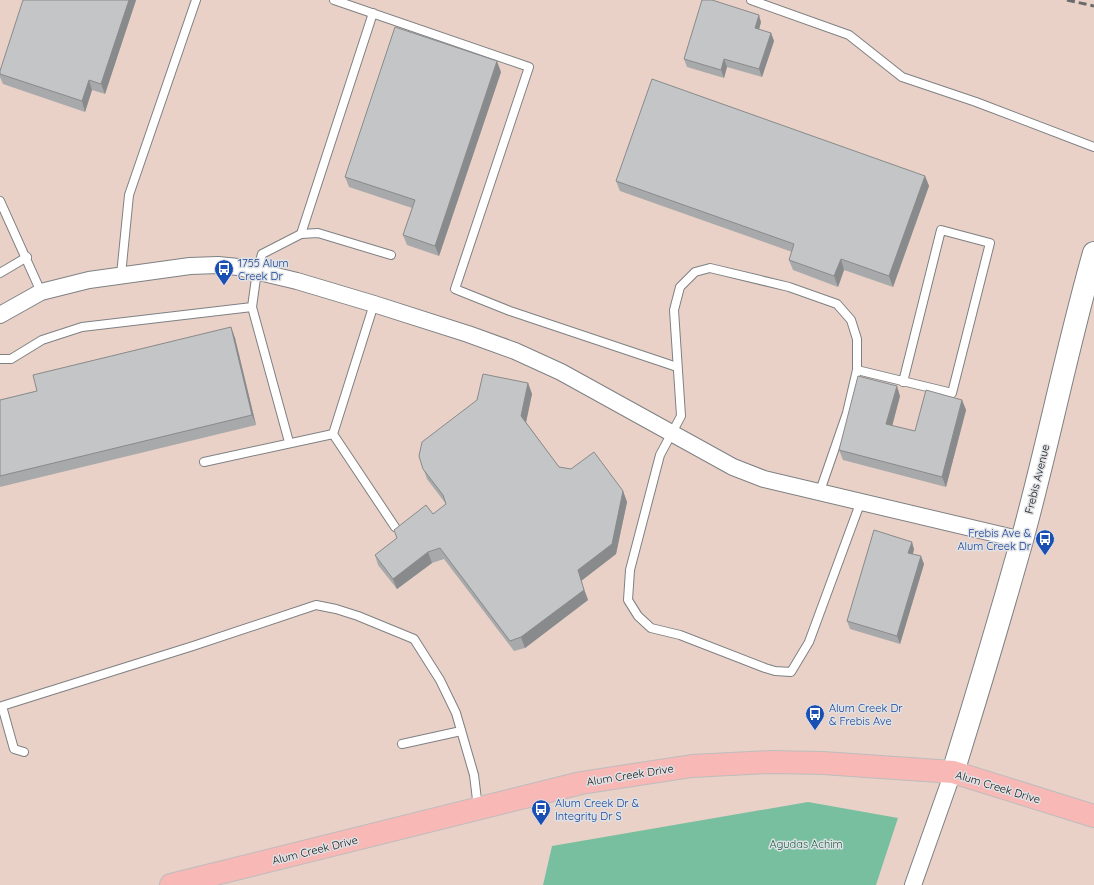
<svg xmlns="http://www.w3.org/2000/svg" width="1094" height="885" font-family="Quicksand,sans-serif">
	<rect width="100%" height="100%" fill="#dfe1e4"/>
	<path fill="#e9d1c7" d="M0,0h1094v885h-218l22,-67 -346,28 -9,39h-543z"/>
	<path fill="#77bf9f" d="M808,802l90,16 -22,67h-333l9,-39z"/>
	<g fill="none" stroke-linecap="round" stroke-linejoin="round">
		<g stroke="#7f8083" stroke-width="10">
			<g id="lane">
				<path d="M334,0l195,67 -74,222 55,22 167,56"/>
				<path d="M751,0l98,35 53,42 74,25 118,45"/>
				<path d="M0,201l41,91"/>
				<path d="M301,234l72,-221"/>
				<path d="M0,273l27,-16"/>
				<path d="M121,275l8,-80 67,-195"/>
				<path d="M374,304l-41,130 62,93"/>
				<path d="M252,307l37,135"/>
				<path d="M0,359h11l31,-19 40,-13 170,-20 5,-36 5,-17 39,-20 17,-1 73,22"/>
				<path d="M857,370l95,23 38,-150 -49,-13 -38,152"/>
				<path d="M204,462l129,-28"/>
				<path d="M820,491l27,-78 10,-43v-31l-6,-19 -14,-16 -48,-17 -79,-19 -15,4 -15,15 -6,23 7,106 -21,39 -30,115 -2,30 10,16 13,12 29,7 85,33 10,3 16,1 18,-30 52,-141"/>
				<path d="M402,744l59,-13"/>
				<path d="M24,752l-10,-3 -12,-43 191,-60 123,-41 20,4 22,7 56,23 26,41 16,33 18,62 4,33"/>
			</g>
		</g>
		<g stroke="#7f8083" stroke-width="18">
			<g id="street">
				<path d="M0,315l41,-23 48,-12 101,-14 28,-1 20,2 59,14 77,23 94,30 47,17 46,21 172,95 31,12 258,61"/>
				<path d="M913,885l40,-113"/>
			</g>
		</g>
		<g stroke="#7f8083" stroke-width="24">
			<path id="secondary" d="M953,772c24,-77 47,-154 69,-232 26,-95 45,-192 72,-287"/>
		</g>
		<g stroke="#bdbdbd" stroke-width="24">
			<path id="primary" d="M171,885l410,-102 111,-17 78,-4 53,1 130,9 141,44"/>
		</g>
		<use href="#lane" stroke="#fff" stroke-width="8"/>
		<use href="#street" stroke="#fff" stroke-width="16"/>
		<use href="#secondary" stroke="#fff" stroke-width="22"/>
		<use href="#primary" stroke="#f7b8b6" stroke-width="22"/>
		<path stroke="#696a6c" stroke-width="3" stroke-dasharray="8 4" stroke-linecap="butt" d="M1067,0l27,6"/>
	</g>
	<g fill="#a8a9ab">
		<path d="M136,0l-31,94 -13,-4 -7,22 -82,-28 -3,-7v-6z"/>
		<path d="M761,22l-2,8 12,3 3,8 -12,36 -35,-10 -3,11 -37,-11 -3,-8z"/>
		<path d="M501,72l-62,184 -32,-11 -4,-10 9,-27 -63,-21 -4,-10z"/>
		<path d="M925,176l4,10 -36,101 -49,-17 -6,17 -45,-17 -4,-10 3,-8 -172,-61 -4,-10z"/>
		<path d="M231,327l4,11 21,87 -256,62v-87l37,-9z"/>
		<path d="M528,383l4,11 -6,28 33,45 64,24 4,11 -11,52 -35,27 7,19 -63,48 -11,3 -70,-92 -12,4 -35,26 -19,-24 -3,-10 58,-41 13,-10 -19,-25 -8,-23z"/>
		<path d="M900,396l-8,30 23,5 47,-31 4,10 -20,77 -103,-27 -4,-10z"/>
		<path d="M914,549l-1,5 11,10 -24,80 -50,-15 -3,-8z"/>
	</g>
	<g fill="#888a8b">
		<path d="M129,0h7l-31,94 -4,-10z"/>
		<path d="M759,15l2,7 -4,14 -2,-8z"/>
		<path d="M771,33l3,8 -12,36 -3,-8z"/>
		<path d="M724,59l3,8 -3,11 -3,-8z"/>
		<path d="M497,61l4,11 -62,184 -4,-10z"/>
		<path d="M89,80l3,10 -7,22 -3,-11z"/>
		<path d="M925,176l4,10 -36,101 -4,-11z"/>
		<path d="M841,259l3,11 -6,17 -4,-11z"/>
		<path d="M231,327l4,11 21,87 -4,-10z"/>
		<path d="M528,383l4,11 -7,33 -4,-11z"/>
		<path d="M897,386l3,10 -10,38 -4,-10z"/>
		<path d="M962,400l4,10 -20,77 -4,-10z"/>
		<path d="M623,491l4,11 -11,52 -35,27 7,19 -63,48 -4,-11 57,-67z"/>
		<path d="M912,542l2,7 -3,11 -3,-7z"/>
		<path d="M428,552l4,11 -35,26 -4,-10z"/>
		<path d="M921,556l3,8 -24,80 -3,-8z"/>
	</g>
	<g fill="#c3c5c7" stroke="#888a8b">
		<path d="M23,0h106l-28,84 -12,-4 -7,21 -82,-27v-3z"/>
		<path d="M702,0h10l47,15 -4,13 16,5 -12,36 -35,-10 -3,11 -37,-11z"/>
		<path d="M395,27l102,34 -62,185 -32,-11 12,-35 -70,-23z"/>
		<path d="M652,79l273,97 -36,100 -48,-17 -7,17 -45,-16 5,-16 -178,-63z"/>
		<path d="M231,327l21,88 -252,61v-76l37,-9 -4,-16z"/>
		<path d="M483,374l45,9 -7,33 38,51 12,2 23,-17 29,39 -11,53 -34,26 6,20 -63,47 -11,4 -70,-93 -12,4 -35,27 -18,-24 22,-17 -3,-8 32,-25 7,9 13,-10 -3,-9 -20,-26 -4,-13 3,-14 55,-42z"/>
		<path d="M858,376l39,10 -11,38 29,7 11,-41 36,10 -20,77 -103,-27z"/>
		<path d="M874,530l38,12 -4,11 13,3 -24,80 -50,-15z"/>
	</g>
	<defs>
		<g id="bus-pin" transform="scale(1)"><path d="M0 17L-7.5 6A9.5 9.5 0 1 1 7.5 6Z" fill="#1a4fb4" stroke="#dfe1e4"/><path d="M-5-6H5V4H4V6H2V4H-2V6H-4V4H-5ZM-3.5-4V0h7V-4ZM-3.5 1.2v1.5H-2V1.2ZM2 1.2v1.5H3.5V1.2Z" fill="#fff"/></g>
	</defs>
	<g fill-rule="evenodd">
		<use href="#bus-pin" x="224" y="269"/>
		<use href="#bus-pin" x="1045" y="539"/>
		<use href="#bus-pin" x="815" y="714"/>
		<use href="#bus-pin" x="541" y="809"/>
	</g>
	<g text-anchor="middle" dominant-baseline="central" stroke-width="3" stroke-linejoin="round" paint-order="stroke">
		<g font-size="11" fill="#164399" stroke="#dfe1e4" text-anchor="start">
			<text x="238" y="263">1755 Alum<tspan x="238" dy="13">Creek Dr</tspan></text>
			<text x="1031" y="533" text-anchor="end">Frebis Ave &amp;<tspan x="1031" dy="13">Alum Creek Dr</tspan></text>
			<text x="829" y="708">Alum Creek Dr<tspan x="829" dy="13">&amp; Frebis Ave</tspan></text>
			<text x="555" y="803">Alum Creek Dr &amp;<tspan x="555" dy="13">Integrity Dr S</tspan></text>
		</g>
		<g font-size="11" fill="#121314" stroke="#dfe1e4">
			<text transform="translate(1037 479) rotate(-76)">Frebis Avenue</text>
			<text transform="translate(630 775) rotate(-9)">Alum Creek Drive</text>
			<text transform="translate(998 787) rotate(17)">Alum Creek Drive</text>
			<text transform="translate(315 850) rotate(-14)">Alum Creek Drive</text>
		</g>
		<g font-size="11" fill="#1b5e45" stroke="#dfe1e4">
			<text x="806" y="844">Agudas Achim</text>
		</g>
	</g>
</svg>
